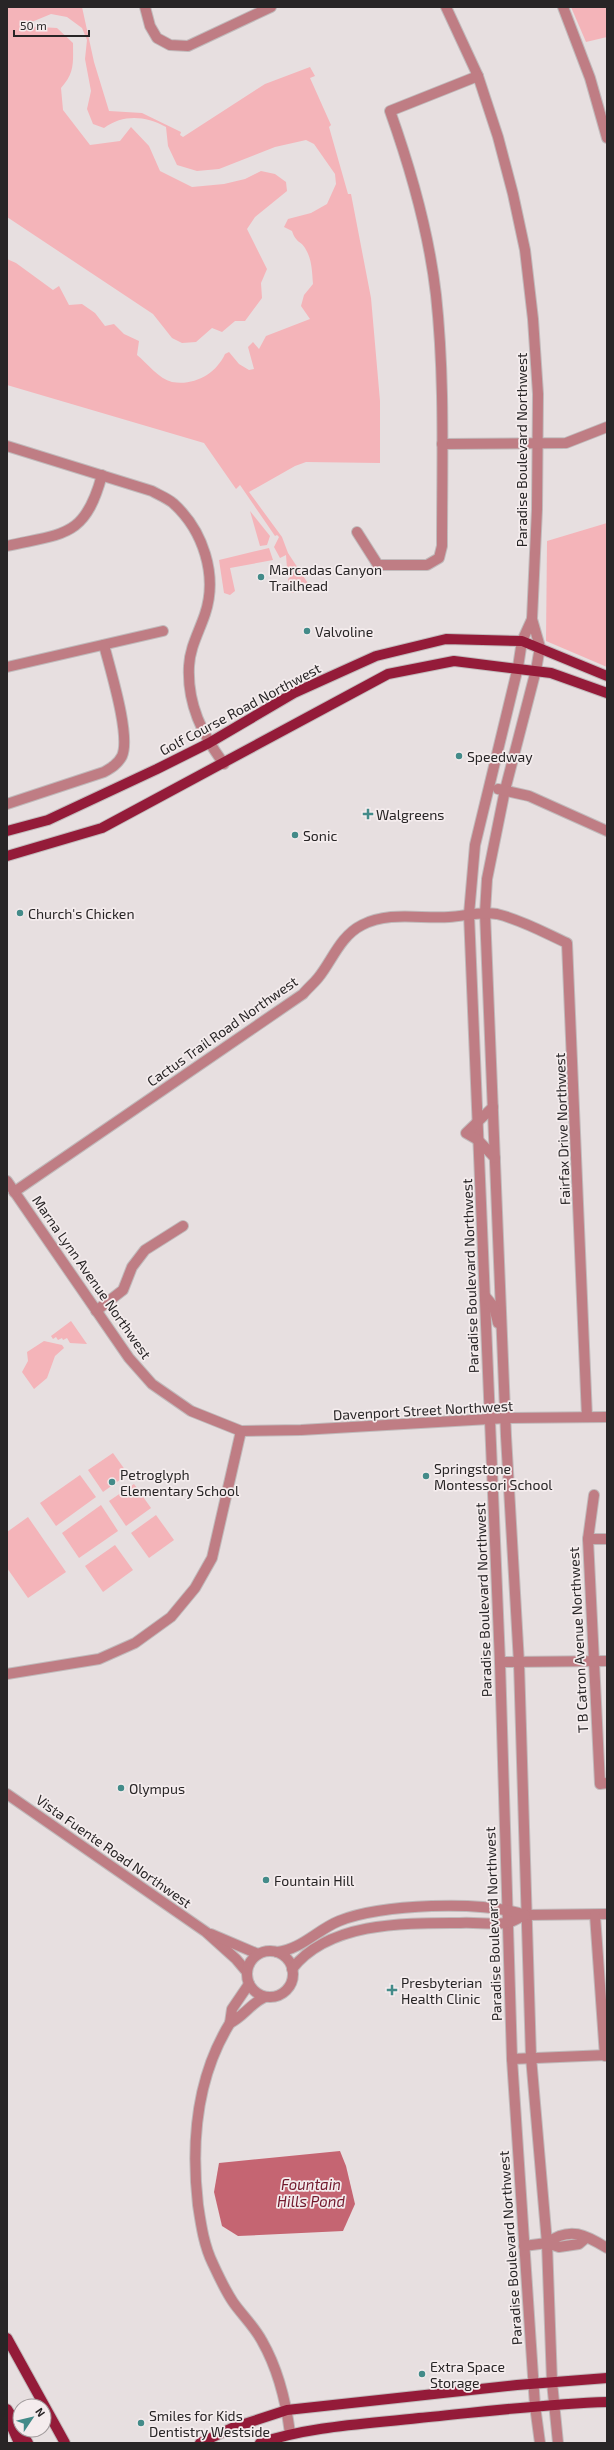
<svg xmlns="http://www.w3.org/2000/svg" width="614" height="2450" font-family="'Exo 2',sans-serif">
	<rect width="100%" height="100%" fill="#e7dfe0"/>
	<g fill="#f4b4b9">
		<path d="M7,7h75l12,55 15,49 33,2 39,19 -1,3 3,2 82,-53 45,-17 5,9 -5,2 21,47 -2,2 19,67h3l20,104 9,103v62l-74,-1 -11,4 -46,26 33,45 6,16 23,35 -20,5 -3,-14 3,-3 -1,-6 -3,-2 -1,-13 -6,3 -6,-11 5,-10 -2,-2 -2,1 -35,-51 -4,4 -32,-46 -197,-58v-126l9,4 37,27 6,-4 10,19 13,-1 13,9 10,13 9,-2 10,10 15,7 -2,14c10,8 22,24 35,27 22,4 44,-8 53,-28l4,-2 10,12 10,6 5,-1 -6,-22 5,-5 6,7 7,-13 44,-17 -9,-13 3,-11 9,-11c-1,-13 -1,-25 -8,-36 -4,-7 -9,-5 -13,-17l-8,-4 4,-8 23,-6 16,-9 9,-20 -1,-10 -21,-30 -8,-4 -31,7 -56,22 -22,2 -20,-6 -9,-19 -2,-19c-21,-11 -42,-13 -62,1l-11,-4 -6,-15 4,-18 -6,-32 2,-19 -5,-12 -15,-11 -16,-3 -29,12 35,2 16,15c0,19 2,30 -12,45l2,22 27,35 30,-4 11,-14 18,19 11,25 32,16 32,-3 21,-5 16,-8 14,3 11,8 1,9 -32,26 -8,12 20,40 -6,14 1,15 -17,23h-10l-13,11 -10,-4 -16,14 -14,1 -10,-5 -19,-24 -146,-97z"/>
		<path d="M571,7h36v30l-21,5z"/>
		<path d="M250,511l20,25 -3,9 -7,1z"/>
		<path d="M607,523v144l-61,-26 1,-100z"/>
		<path d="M269,548l4,12 -43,8 5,23 -5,4 -6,-2 -5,-33z"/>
		<path d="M71,1321l16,23 -17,-1 -3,-5 -4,2 -1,-2 -4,2 -2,-3 -3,2 -2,-3z"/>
		<path d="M44,1341l18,4 2,3 -9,8 -8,22 -13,11 -12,-17 6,-11 -1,-9z"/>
		<path d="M113,1453l15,21 -25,18 -15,-22z"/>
		<path d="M80,1475l16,22 -40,29 -16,-23z"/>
		<path d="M134,1484l17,24 -25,18 -17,-25z"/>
		<path d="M101,1505l17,26 -39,27 -17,-25z"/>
		<path d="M156,1515l18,25 -25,18 -18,-25z"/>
		<path d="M28,1517l38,55 -38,26 -21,-30v-36z"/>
		<path d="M115,1545l18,25 -30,22 -18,-26z"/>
	</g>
	<path fill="#c56572" d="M340,2151l6,15 9,38 -12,27 -105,5 -16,-10 -8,-34 5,-29z"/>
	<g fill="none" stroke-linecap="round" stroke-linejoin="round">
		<g stroke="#c1babb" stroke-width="12">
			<g id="minor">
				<path d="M145,7l5,19 7,12 13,7 18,1 83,-39"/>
				<path d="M446,7l32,69 20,61 15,57 12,56 8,69 5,75 -1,115 -5,110 8,28 -4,23 -31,120 -18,89 -2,34 21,523 13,227 12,394 16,186 5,139 6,61"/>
				<path d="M563,7l27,71 17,60"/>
				<path d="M442,444l124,-1 41,-16"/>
				<path d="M7,446l145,45c7,4 15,7 21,12 30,27 45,72 32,111 -6,18 -15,33 -16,52 -2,38 13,68 35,98"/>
				<path d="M357,532l21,33h49l12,-7 3,-12c0,-83 3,-168 -6,-251 -7,-62 -25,-125 -46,-184l88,-35"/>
				<path d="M7,546c57,-13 78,-8 95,-71"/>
				<path d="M532,619l-10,22 -4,26 -43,178 -6,69 31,748 12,397 23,347 5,37"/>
				<path d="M7,667l156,-36"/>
				<path d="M498,789l31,7 78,35"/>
				<path d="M7,804l97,-32c7,-4 14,-8 18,-16 9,-20 -12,-87 -18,-111"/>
				<path d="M493,1107l-27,26 12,7 17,18"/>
				<path d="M7,1181l122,177 23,26 39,27 50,20 60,-1 205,-12 101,-1"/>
				<path d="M14,1192l289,-198c4,-5 10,-10 15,-16 14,-17 22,-42 44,-53 27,-14 58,-6 87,-8 16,-1 32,-6 48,-3 25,6 48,19 70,29l20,474"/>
				<path d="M485,1296l9,11 4,16"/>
				<path d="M96,1311l27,-21 9,-23 13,-17 38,-24"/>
				<path d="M594,1495l-6,44 12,245 7,-1"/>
				<path d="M588,1539h19"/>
				<path d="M500,1662l107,-1"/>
				<path d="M7,1674l92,-15 36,-16 36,-26 24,-29 17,-30 29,-127"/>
				<path d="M7,1794l199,138 30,27 11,13"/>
				<path d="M525,1915l82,-1"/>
				<path d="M595,1915l10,141"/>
				<path d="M211,1934l47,20"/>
				<circle cx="270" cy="1974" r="23"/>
				<path d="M277,1952c25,-3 40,-22 62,-31 41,-17 144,-21 186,-6 -6,2 -13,8 -19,8 -15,2 -31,-1 -46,0 -53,0 -131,-2 -168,46"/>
				<path d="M249,1984l-17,25 -2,14c13,-6 21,-20 35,-26"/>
				<path d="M230,2023c-34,55 -39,120 -32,182 3,20 6,41 15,59 6,13 12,26 20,38 9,13 21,24 29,39 16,28 24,61 28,92"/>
				<path d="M512,2059l95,-4"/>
				<path d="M547,2243c23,-17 39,-8 60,5"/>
				<path d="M524,2246l23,-3 12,4 20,-3 7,-6"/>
			</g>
		</g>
		<g stroke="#c1babb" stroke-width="12">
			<g id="major">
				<path d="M7,831l41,-11 109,-51 52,-26 85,-50 82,-37 70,-17 76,2 85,35"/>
				<path d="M7,856l95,-28 286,-154 66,-13 97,12 56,20"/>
				<path d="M7,2338l58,105"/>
				<path d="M7,2409l21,34"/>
				<path d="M10,2423l9,20"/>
				<path d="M200,2443l32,-15 55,-18 230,-25 90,-7"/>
				<path d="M260,2443c51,-17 106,-19 159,-25 63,-6 125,-14 188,-16"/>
			</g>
		</g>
		<use href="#minor" stroke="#bf7d84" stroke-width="10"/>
		<use href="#major" stroke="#941b39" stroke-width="10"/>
	</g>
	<g fill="#438b89" stroke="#f4eced" stroke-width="1.5">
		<circle cx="261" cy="577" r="4"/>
		<circle cx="307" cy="631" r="4"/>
		<circle cx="459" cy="756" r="4"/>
		<path d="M366 808h4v4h4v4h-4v4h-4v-4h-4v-4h4z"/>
		<circle cx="295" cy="835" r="4"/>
		<circle cx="20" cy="913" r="4"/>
		<circle cx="426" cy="1476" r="4"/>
		<circle cx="112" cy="1482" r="4"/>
		<circle cx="121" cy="1788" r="4"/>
		<circle cx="266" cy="1880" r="4"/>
		<path d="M390 1984h4v4h4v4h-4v4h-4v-4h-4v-4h4z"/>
		<circle cx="422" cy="2374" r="4"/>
		<circle cx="141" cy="2423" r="4"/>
	</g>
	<g text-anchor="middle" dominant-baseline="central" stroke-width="3.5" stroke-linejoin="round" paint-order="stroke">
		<g font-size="14" fill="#282526" stroke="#f4eced">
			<text transform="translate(521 450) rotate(-90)">Paradise Boulevard Northwest</text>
			<text transform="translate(240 709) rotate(-28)">Golf Course Road Northwest</text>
			<text transform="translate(222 1031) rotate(-35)">Cactus Trail Road Northwest</text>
			<text transform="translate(562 1129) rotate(-92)">Fairfax Drive Northwest</text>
			<text transform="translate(470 1276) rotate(-92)">Paradise Boulevard Northwest</text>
			<text transform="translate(92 1277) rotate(55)">Marna Lynn Avenue Northwest</text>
			<text transform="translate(423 1410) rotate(-3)">Davenport Street Northwest</text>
			<text transform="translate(483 1600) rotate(-92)">Paradise Boulevard Northwest</text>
			<text transform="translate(578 1640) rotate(-93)">T B Catron Avenue Northwest</text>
			<text transform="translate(114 1851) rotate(35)">Vista Fuente Road Northwest</text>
			<text transform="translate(493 1924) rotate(-92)">Paradise Boulevard Northwest</text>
			<text transform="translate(510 2248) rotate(-94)">Paradise Boulevard Northwest</text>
		</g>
		<g font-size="14" fill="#282526" stroke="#f4eced" text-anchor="start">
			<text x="269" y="569">Marcadas Canyon<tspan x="269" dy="16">Trailhead</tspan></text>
			<text x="315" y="631">Valvoline</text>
			<text x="467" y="756">Speedway</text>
			<text x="376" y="814">Walgreens</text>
			<text x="303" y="835">Sonic</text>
			<text x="28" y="913">Church's Chicken</text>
			<text x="434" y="1468">Springstone<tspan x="434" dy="16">Montessori School</tspan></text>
			<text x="120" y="1474">Petroglyph<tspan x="120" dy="16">Elementary School</tspan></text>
			<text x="129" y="1788">Olympus</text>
			<text x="274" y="1880">Fountain Hill</text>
			<text x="401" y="1982">Presbyterian<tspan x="401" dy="16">Health Clinic</tspan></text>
			<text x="430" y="2366">Extra Space<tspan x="430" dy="16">Storage</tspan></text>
			<text x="149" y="2415">Smiles for Kids<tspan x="149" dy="16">Dentistry Westside</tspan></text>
		</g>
		<g font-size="15" font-style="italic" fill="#72192d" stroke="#f4eced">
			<text x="311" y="2184">Fountain<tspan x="311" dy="17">Hills Pond</tspan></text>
		</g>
	</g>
	<rect width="614" height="2450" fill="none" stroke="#282526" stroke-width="16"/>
	<g transform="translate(32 2418) rotate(55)"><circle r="19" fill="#f4eced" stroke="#a29c9d"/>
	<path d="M0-3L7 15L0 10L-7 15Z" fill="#438b89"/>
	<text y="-6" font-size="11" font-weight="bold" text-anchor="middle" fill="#282526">N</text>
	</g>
	<path d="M14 30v6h75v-6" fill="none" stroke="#282526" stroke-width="2"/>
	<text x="20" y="30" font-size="12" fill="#282526" stroke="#f4eced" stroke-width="3" paint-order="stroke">50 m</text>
</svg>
